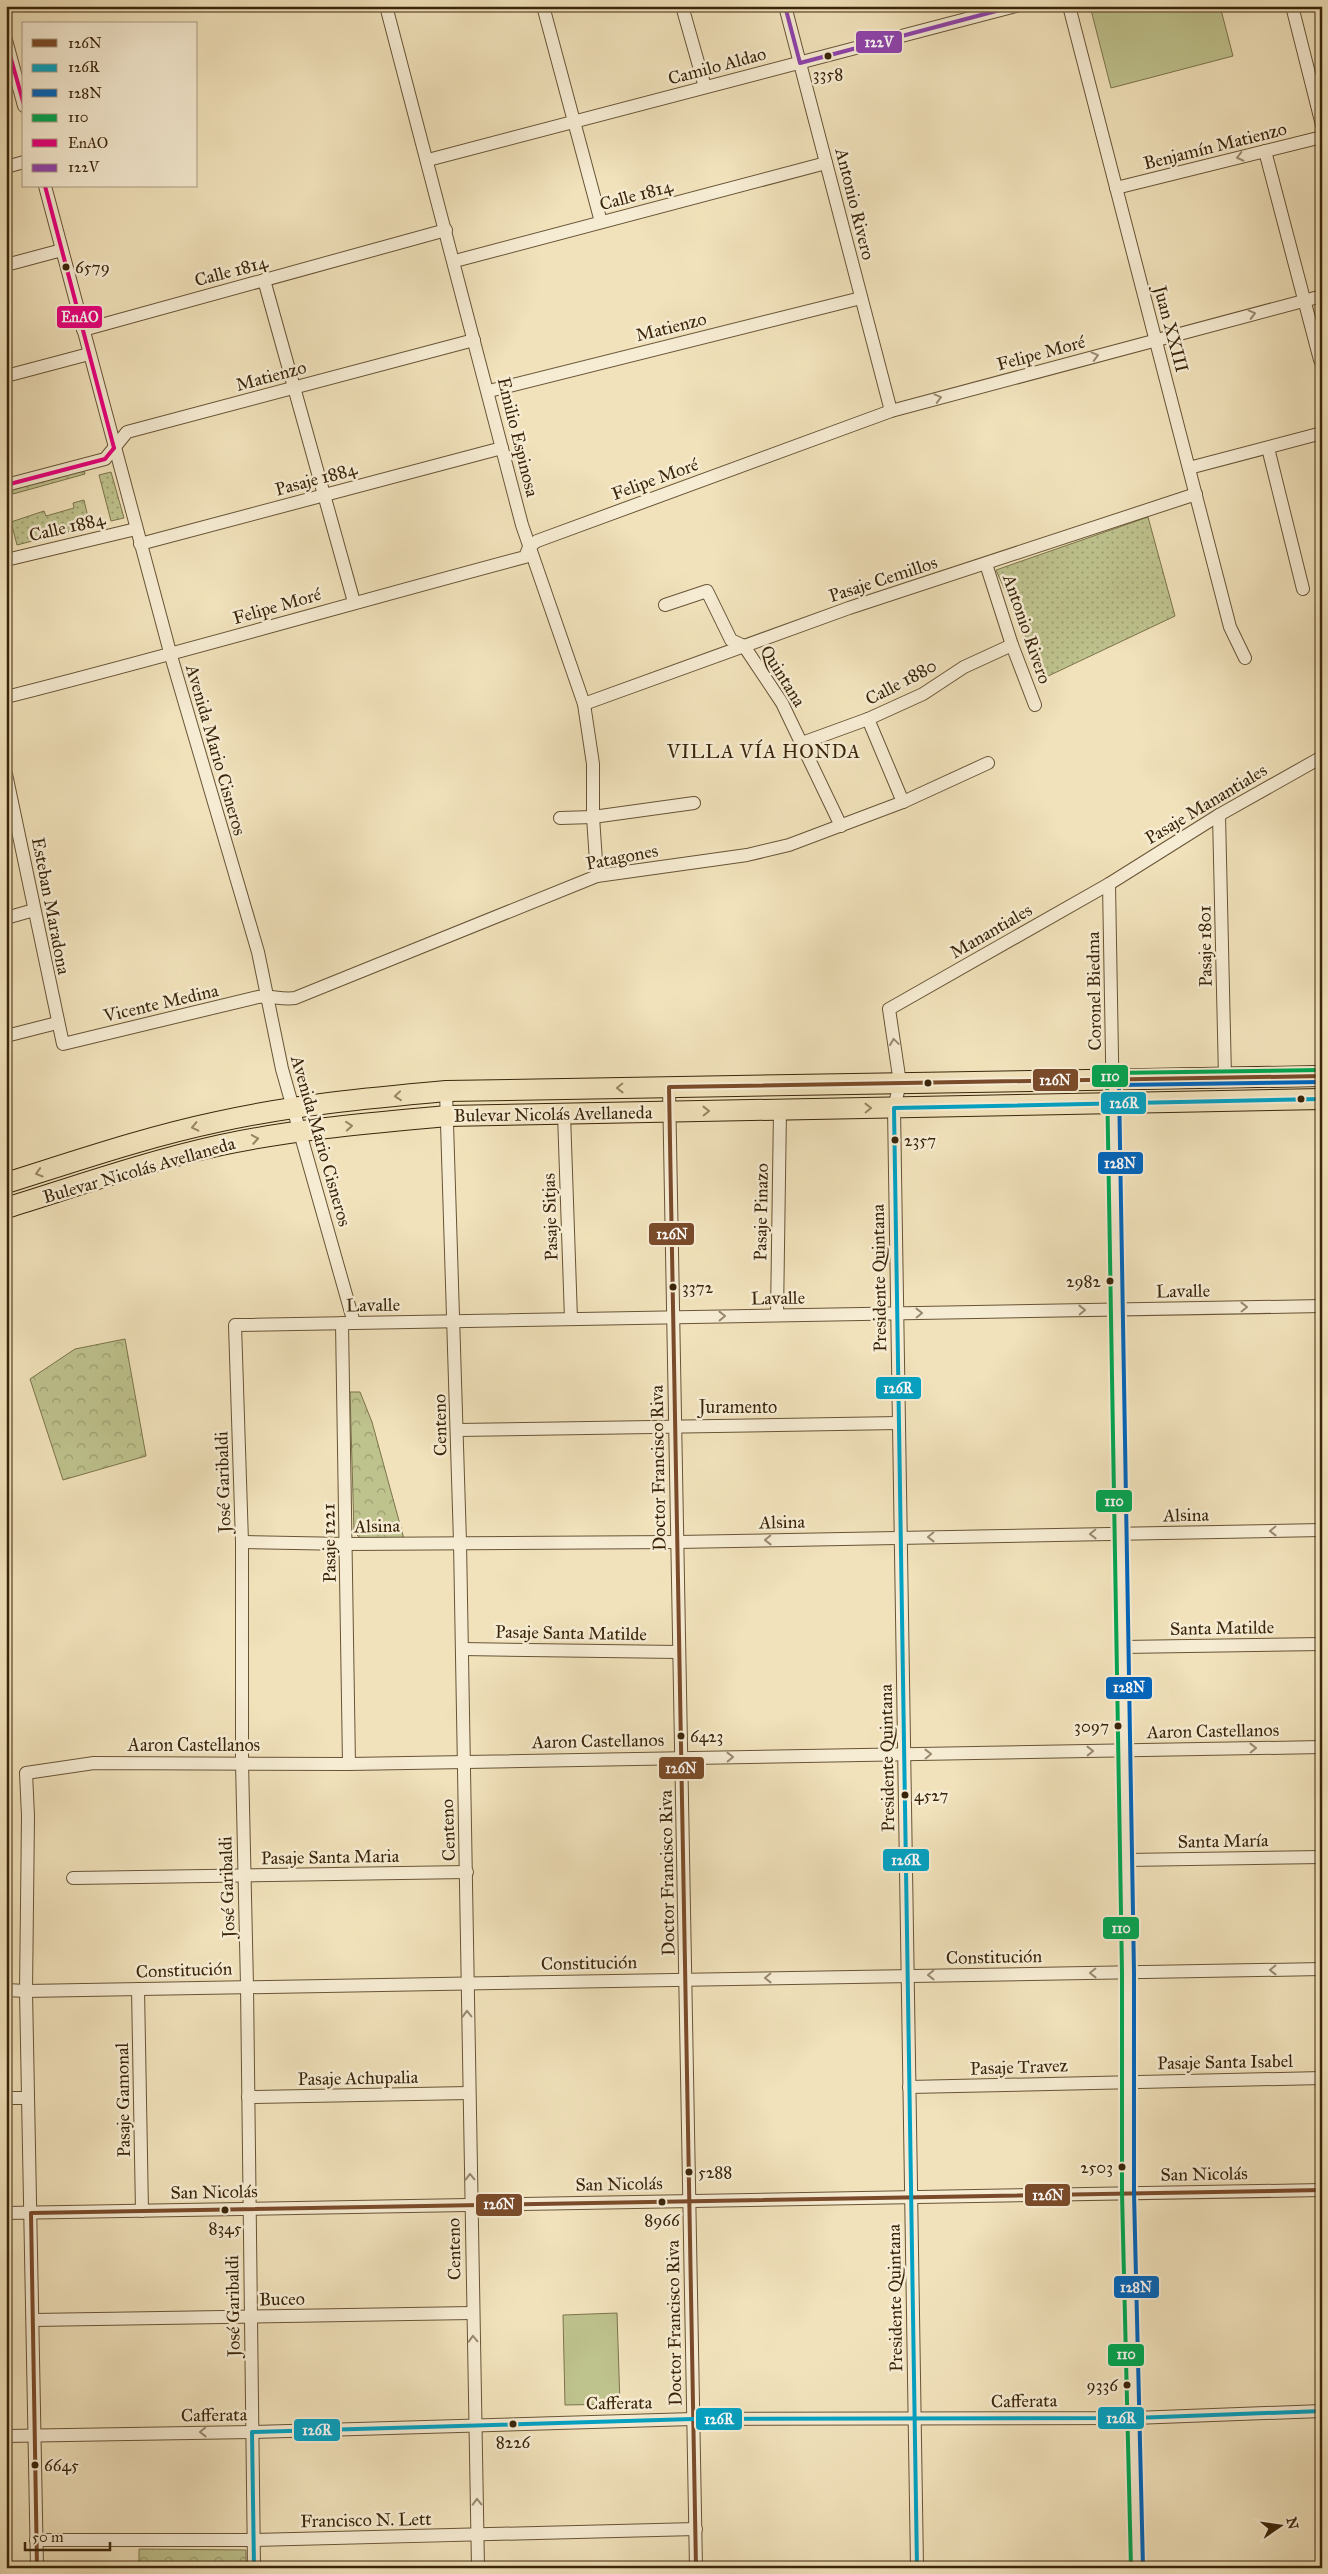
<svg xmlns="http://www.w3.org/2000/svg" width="1328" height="2574" font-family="'IM FELL Great Primer',serif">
	<defs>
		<pattern id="grass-dots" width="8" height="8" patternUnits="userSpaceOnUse" patternTransform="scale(1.25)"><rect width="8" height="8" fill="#bec28d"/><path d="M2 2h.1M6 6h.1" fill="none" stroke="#9b9d71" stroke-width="1.8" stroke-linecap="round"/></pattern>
		<pattern id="park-crowns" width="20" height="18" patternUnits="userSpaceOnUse" patternTransform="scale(1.25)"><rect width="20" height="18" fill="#bec28d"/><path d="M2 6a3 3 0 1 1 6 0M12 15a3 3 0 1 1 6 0" fill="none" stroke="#9b9d71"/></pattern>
	</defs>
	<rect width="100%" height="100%" fill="#f1e2bb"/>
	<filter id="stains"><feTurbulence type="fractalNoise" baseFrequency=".004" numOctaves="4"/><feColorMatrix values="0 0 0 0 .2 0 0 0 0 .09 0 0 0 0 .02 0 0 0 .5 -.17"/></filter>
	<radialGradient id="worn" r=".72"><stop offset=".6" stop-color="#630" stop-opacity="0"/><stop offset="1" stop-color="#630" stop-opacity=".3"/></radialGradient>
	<g fill="url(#grass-dots)" stroke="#7c744c">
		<path d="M84,469l1,5 -72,20 -2,-5z"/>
		<path d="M111,472l13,46 -13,3 -12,-46z"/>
		<path d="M84,500l6,26 -73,19 -6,-23 33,-11 2,5 28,-8 -1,-5z"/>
		<path d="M1148,517l27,99 -131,62 -48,-108z"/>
	</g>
	<g fill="url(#park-crowns)" stroke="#7c744c">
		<path d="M125,1339l21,117 -83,24 -33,-101 45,-30z"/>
		<path d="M350,1392h10l12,30 32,117 -42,1 -8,-8z"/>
		<path d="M139,2549l107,1v18h-107z"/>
	</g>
	<g fill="#bec28d" stroke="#7c744c">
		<path d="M1090,6h130l13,50 -122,32z"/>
		<path d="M617,2313l3,91 -55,1 -2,-90z"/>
	</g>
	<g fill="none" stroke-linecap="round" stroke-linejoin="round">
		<g stroke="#685436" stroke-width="14">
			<g id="minor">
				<path d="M386,6l136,519 62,179 9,60v53l4,59"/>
				<path d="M543,6l58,216"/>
				<path d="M682,6l23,81"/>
				<path d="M785,6l106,405"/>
				<path d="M1069,6l161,621 15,31"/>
				<path d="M1292,6l30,119"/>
				<path d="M6,40l18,66"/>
				<path d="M1265,151l55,209"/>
				<path d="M428,160l588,-154"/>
				<path d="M6,167l18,-5"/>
				<path d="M45,186l126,470 87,296 24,117 72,254"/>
				<path d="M1116,188l206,-51"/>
				<path d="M455,261l371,-98"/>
				<path d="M6,265l56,-15"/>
				<path d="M264,280l90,322"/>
				<path d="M83,330l363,-100"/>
				<path d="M6,376l83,-22"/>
				<path d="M489,391l372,-93"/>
				<path d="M1268,448l35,141"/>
				<path d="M1189,468l133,-35"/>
				<path d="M6,485l99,-26 22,-27 347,-92"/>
				<path d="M140,544l362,-96"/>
				<path d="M6,560l130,-31"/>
				<path d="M986,564l26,81 23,60"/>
				<path d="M665,605l42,-14 24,49 13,6 38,57 59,123"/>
				<path d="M6,697c174,-44 346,-94 519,-140l4,-10 8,-6 354,-130 431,-115"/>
				<path d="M584,704l265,-96 347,-114"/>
				<path d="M868,719l35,83"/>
				<path d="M802,743l66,-24 55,-25 41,-27 48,-22"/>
				<path d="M6,774l57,270 195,-47c12,-2 23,3 37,1l302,-122 150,-21 42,-10 114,-43 85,-39"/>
				<path d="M1219,815l6,262"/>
				<path d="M560,818l33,-1 101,-14"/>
				<path d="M1109,884l19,1089v220l9,375"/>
				<path d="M6,918l28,-8"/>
				<path d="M6,1036l51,-13"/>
				<path d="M669,1087l27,1481"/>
				<path d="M446,1091l14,451 18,1026"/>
				<path d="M564,1114l7,205"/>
				<path d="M777,1315l3,-205"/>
				<path d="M342,1323l7,441"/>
				<path d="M457,1430l442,-7"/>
				<path d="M242,1542l105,2 330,-2 645,-12"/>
				<path d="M1122,1647l200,-3"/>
				<path d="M462,1649l217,3"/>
				<path d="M1126,1860l196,-3"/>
				<path d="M73,1878l394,-6"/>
				<path d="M138,1989l4,222"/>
				<path d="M6,1990l20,1 1296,-22"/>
				<path d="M909,2087l413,-9"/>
				<path d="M248,2097l221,-4"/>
				<path d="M6,2098h22"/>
				<path d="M6,2213l1316,-23"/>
				<path d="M33,2320l439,-7"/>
				<path d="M6,2436l246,-4 441,-13 441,-1 188,-7"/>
				<path d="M36,2540h217l443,-11"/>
				<path d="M37,2568l-11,-577 2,-175 -2,-43 68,-10 255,1 973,-17"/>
				<path d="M254,2568l-7,-582 -5,-224v-220l-7,-217 1087,-19"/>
				<path d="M917,2568l-23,-1460 6,-25 -11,-74 220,-125 110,-69 103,-58"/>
			</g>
		</g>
		<g stroke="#3a250a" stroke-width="22">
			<g id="primary">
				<path d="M6,1183c70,-22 140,-46 211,-61 76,-17 152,-24 229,-31l876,-15"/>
				<path d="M6,1208c71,-22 142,-47 215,-63 75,-16 150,-22 226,-29l875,-17"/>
			</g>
		</g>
		<use href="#minor" stroke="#f6ecd3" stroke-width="12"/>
		<use href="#primary" stroke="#f1e2bb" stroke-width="20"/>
		<g stroke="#f6ecd3" stroke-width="8">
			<g id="bus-1">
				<path d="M37,2568l-6,-355 1291,-23"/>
				<path d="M696,2568l-27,-1481 653,-11"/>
			</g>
		</g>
		<g stroke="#f6ecd3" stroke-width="8">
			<g id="bus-2">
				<path d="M254,2568l-2,-136 441,-13 441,-1 188,-7"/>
				<path d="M917,2568l-23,-1460 428,-9"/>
			</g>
		</g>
		<g stroke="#f6ecd3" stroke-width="8">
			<path id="bus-3" d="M1143,2568l-9,-375v-220l-15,-888 203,-3"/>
		</g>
		<g stroke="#f6ecd3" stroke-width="8">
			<path id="bus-4" d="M1131,2568l-9,-375v-220l-15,-895 6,-5 209,-3"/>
		</g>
		<g stroke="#f6ecd3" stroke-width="8">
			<g id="bus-5">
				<path d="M6,41l18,64"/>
				<path d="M45,186l69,262"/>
				<path d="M6,485l99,-26 9,-11"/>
			</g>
		</g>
		<g stroke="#f6ecd3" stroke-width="8">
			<path id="bus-6" d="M785,6l15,57 215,-57"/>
		</g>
		<use href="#bus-1" stroke="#7a4b2a" stroke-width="4"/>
		<use href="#bus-2" stroke="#03a2c4" stroke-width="4"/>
		<use href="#bus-3" stroke="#0065bd" stroke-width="4"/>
		<use href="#bus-4" stroke="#00a651" stroke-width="4"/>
		<use href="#bus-5" stroke="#e5007d" stroke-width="4"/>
		<use href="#bus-6" stroke="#8e44ad" stroke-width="4"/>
	</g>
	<defs><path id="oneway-chevron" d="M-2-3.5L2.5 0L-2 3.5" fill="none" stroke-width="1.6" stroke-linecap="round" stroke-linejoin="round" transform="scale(1.25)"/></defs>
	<g stroke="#98886e">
		<use href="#oneway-chevron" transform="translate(1240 157) rotate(166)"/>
		<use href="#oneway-chevron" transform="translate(1252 314) rotate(-15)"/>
		<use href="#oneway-chevron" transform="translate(1095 356) rotate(-15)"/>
		<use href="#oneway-chevron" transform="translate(938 398) rotate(-15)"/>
		<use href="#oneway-chevron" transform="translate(894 1042) rotate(-98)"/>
		<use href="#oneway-chevron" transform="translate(1244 1307) rotate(-1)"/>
		<use href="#oneway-chevron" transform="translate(1082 1310) rotate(-1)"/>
		<use href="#oneway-chevron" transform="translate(919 1313) rotate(-1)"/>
		<use href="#oneway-chevron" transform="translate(722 1316) rotate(-1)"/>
		<use href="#oneway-chevron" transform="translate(1273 1531) rotate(179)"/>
		<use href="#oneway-chevron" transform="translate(1093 1534) rotate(179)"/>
		<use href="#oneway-chevron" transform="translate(931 1537) rotate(179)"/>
		<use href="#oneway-chevron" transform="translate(768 1540) rotate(179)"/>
		<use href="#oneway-chevron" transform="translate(1253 1748) rotate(-1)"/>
		<use href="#oneway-chevron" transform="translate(1090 1751) rotate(-1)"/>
		<use href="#oneway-chevron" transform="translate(928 1754) rotate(-1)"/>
		<use href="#oneway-chevron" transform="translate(730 1757) rotate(-1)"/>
		<use href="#oneway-chevron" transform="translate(1273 1970) rotate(179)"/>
		<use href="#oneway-chevron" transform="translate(1093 1973) rotate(179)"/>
		<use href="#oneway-chevron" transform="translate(931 1975) rotate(179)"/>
		<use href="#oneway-chevron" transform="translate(768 1978) rotate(179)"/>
		<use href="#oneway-chevron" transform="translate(467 2014) rotate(-91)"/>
		<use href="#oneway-chevron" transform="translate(470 2177) rotate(-91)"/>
		<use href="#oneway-chevron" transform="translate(473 2339) rotate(-92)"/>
		<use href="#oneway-chevron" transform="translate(203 2432) rotate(179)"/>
		<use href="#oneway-chevron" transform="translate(477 2502) rotate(-91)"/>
	</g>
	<g stroke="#968462">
		<use href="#oneway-chevron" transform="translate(620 1088) rotate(179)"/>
		<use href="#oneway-chevron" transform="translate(398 1096) rotate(174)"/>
		<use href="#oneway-chevron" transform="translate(868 1108) rotate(-1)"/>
		<use href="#oneway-chevron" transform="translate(706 1111) rotate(-1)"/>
		<use href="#oneway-chevron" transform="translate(349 1126) rotate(-5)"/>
		<use href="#oneway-chevron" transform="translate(195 1127) rotate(167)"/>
		<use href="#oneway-chevron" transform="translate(255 1139) rotate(-10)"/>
		<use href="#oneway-chevron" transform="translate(39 1173) rotate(163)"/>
	</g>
	<g fill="#3a250a" stroke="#f6ecd3" stroke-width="2">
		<circle cx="828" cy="56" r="4.5"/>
		<circle cx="66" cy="267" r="4.5"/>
		<circle cx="928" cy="1083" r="4.5"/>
		<circle cx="1301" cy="1099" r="4.5"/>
		<circle cx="895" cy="1140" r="4.5"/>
		<circle cx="1110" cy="1281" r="4.5"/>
		<circle cx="673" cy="1287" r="4.5"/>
		<circle cx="1118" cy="1726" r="4.5"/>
		<circle cx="681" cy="1736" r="4.5"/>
		<circle cx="905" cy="1795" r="4.5"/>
		<circle cx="1122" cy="2167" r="4.5"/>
		<circle cx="689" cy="2172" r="4.5"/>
		<circle cx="662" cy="2202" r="4.5"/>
		<circle cx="225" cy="2210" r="4.5"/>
		<circle cx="1127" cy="2385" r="4.5"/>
		<circle cx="513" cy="2424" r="4.5"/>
		<circle cx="35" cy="2465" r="4.5"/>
	</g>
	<g text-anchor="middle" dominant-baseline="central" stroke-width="5" stroke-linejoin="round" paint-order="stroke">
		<g font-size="17" fill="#3a250a" stroke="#f6ecd3" text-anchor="start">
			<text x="828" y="74" text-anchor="middle">3358</text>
			<text x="75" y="267">6579</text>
			<text x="904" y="1140">2357</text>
			<text x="1101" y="1281" text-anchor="end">2982</text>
			<text x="682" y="1287">3372</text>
			<text x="1109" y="1726" text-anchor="end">3097</text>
			<text x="690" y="1736">6423</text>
			<text x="914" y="1795">4527</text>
			<text x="1113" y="2167" text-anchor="end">2503</text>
			<text x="698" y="2172">5288</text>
			<text x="662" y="2220" text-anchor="middle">8966</text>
			<text x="225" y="2228" text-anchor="middle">8345</text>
			<text x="1118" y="2385" text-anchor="end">9336</text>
			<text x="513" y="2442" text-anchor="middle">8226</text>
			<text x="44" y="2465">6645</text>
		</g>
		<g font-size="18" fill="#3a250a" stroke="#f6ecd3">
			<text transform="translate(717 66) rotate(-15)">Camilo Aldao</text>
			<text transform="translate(1215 146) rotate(-14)">Benjamín Matienzo</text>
			<text transform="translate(636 195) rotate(-15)">Calle 1814</text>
			<text transform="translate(855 204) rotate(76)">Antonio Rivero</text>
			<text transform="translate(231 271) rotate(-15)">Calle 1814</text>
			<text transform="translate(671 327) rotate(-14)">Matienzo</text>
			<text transform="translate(1171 329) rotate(75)">Juan XXIII</text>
			<text transform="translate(1041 353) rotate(-15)">Felipe Moré</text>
			<text transform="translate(271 376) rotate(-15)">Matienzo</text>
			<text transform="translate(518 437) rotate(76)">Emilio Espinosa</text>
			<text transform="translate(316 479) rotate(-15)">Pasaje 1884</text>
			<text transform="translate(655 479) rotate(-20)">Felipe Moré</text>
			<text transform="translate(67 527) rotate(-13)">Calle 1884</text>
			<text transform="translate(883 579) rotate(-18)">Pasaje Cemillos</text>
			<text transform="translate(277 606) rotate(-16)">Felipe Moré</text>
			<text transform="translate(1027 629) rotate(71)">Antonio Rivero</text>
			<text transform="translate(783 676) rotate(58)">Quintana</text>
			<text transform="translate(901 682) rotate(-28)">Calle 1880</text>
			<text transform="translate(216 750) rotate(74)">Avenida Mario Cisneros</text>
			<text transform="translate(1206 804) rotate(-31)">Pasaje Manantiales</text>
			<text transform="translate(622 857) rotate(-11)">Patagones</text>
			<text transform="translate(51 906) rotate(79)">Esteban Maradona</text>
			<text transform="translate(991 931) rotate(-30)">Manantiales</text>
			<text transform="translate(1205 946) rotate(-91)">Pasaje 1801</text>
			<text transform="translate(1094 991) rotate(-91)">Coronel Biedma</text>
			<text transform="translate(161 1003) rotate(-13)">Vicente Medina</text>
			<text transform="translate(553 1114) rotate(-1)">Bulevar Nicolás Avellaneda</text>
			<text transform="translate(321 1141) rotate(74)">Avenida Mario Cisneros</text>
			<text transform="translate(139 1170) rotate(-16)">Bulevar Nicolás Avellaneda</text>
			<text transform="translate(761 1212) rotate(-89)">Pasaje Pinazo</text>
			<text transform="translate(550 1217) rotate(-92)">Pasaje Sitjas</text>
			<text transform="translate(879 1278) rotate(-91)">Presidente Quintana</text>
			<text transform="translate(1183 1291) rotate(-1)">Lavalle</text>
			<text transform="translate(778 1298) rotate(-1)">Lavalle</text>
			<text transform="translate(373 1305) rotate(-1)">Lavalle</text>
			<text x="738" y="1407">Juramento</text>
			<text transform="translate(440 1425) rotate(-91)">Centeno</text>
			<text transform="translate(658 1468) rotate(-91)">Doctor Francisco Riva</text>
			<text transform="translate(223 1482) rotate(-92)">José Garibaldi</text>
			<text transform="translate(1186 1515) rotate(-1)">Alsina</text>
			<text transform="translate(782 1522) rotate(-1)">Alsina</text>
			<text transform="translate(377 1526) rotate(-1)">Alsina</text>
			<text transform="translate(329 1543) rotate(-91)">Pasaje 1221</text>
			<text transform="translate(1222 1628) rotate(-1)">Santa Matilde</text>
			<text transform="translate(571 1633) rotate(1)">Pasaje Santa Matilde</text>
			<text transform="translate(1213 1731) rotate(-1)">Aaron Castellanos</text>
			<text transform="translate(598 1741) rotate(-1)">Aaron Castellanos</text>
			<text x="194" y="1745">Aaron Castellanos</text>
			<text transform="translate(887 1758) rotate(-91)">Presidente Quintana</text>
			<text transform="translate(448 1830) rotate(-92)">Centeno</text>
			<text transform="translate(1223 1841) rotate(-1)">Santa María</text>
			<text transform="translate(330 1857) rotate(-1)">Pasaje Santa Maria</text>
			<text transform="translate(667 1873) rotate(-91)">Doctor Francisco Riva</text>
			<text transform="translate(227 1887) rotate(-92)">José Garibaldi</text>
			<text transform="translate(994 1957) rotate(-1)">Constitución</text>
			<text transform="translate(589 1963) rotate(-1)">Constitución</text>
			<text transform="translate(184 1970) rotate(-2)">Constitución</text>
			<text transform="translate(1225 2062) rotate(-1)">Pasaje Santa Isabel</text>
			<text transform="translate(1019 2067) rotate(-2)">Pasaje Travez</text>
			<text transform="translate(358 2078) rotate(-1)">Pasaje Achupalia</text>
			<text transform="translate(123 2100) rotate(-91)">Pasaje Gamonal</text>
			<text transform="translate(1204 2174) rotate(-1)">San Nicolás</text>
			<text transform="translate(619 2184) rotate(-1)">San Nicolás</text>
			<text transform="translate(214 2192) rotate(-1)">San Nicolás</text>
			<text transform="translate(454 2249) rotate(-91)">Centeno</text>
			<text transform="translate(895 2298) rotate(-91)">Presidente Quintana</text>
			<text transform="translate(282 2299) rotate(-1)">Buceo</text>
			<text transform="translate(233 2306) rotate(-91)">José Garibaldi</text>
			<text transform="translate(674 2323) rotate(-91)">Doctor Francisco Riva</text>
			<text transform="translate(1024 2401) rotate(-1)">Cafferata</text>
			<text transform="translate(619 2403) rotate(-1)">Cafferata</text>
			<text transform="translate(214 2415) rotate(-1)">Cafferata</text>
			<text transform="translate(366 2520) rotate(-1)">Francisco N. Lett</text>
		</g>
		<g font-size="19" letter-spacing="1" fill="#3a250a" stroke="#f6ecd3">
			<text x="764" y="751">VILLA VÍA HONDA</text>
		</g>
	</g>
	<g stroke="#f6ecd3" stroke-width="2">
		<rect x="855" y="30" width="48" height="24" rx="5" fill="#8e44ad"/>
		<rect x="56" y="305" width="47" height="24" rx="5" fill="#e5007d"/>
		<rect x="1091" y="1064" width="38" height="24" rx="5" fill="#00a651"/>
		<rect x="1032" y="1068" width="47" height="24" rx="5" fill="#7a4b2a"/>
		<rect x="1100" y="1091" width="47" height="24" rx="5" fill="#03a2c4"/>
		<rect x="1097" y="1151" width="47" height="24" rx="5" fill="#0065bd"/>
		<rect x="648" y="1222" width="47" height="24" rx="5" fill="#7a4b2a"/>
		<rect x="875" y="1376" width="47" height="24" rx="5" fill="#03a2c4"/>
		<rect x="1095" y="1489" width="38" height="24" rx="5" fill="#00a651"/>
		<rect x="1105" y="1676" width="48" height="24" rx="5" fill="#0065bd"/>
		<rect x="658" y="1756" width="47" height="24" rx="5" fill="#7a4b2a"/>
		<rect x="882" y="1848" width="48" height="24" rx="5" fill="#03a2c4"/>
		<rect x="1102" y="1916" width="38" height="24" rx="5" fill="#00a651"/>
		<rect x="1024" y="2183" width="47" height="24" rx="5" fill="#7a4b2a"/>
		<rect x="475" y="2193" width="48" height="24" rx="5" fill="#7a4b2a"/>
		<rect x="1113" y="2275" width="47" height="24" rx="5" fill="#0065bd"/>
		<rect x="1107" y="2343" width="38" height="24" rx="5" fill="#00a651"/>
		<rect x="1097" y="2406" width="48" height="24" rx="5" fill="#03a2c4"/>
		<rect x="695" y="2407" width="48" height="24" rx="5" fill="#03a2c4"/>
		<rect x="293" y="2418" width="48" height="24" rx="5" fill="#03a2c4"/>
	</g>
	<g font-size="14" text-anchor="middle" font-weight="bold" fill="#fff">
		<text x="879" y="47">122V</text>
		<text x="80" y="322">EnAO</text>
		<text x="1110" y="1081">110</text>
		<text x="1055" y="1085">126N</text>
		<text x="1124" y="1108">126R</text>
		<text x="1120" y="1168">128N</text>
		<text x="672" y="1239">126N</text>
		<text x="898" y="1393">126R</text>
		<text x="1114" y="1506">110</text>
		<text x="1129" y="1692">128N</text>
		<text x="681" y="1773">126N</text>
		<text x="906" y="1865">126R</text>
		<text x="1121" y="1933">110</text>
		<text x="1048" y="2200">126N</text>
		<text x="499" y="2209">126N</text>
		<text x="1136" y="2292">128N</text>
		<text x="1126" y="2359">110</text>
		<text x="1121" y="2423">126R</text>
		<text x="719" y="2424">126R</text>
		<text x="317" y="2435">126R</text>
	</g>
	<rect width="1328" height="2574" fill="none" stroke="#f1e2bb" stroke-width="25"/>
	<rect x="8" y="8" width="1313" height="2559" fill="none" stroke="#3a250a" stroke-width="2.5"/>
	<rect x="12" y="12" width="1303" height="2549" fill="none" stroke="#3a250a"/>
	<rect x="22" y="22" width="175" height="165" fill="#f6ecd3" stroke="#ab9c83"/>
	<rect x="32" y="39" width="25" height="8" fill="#7a4b2a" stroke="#ab9c83"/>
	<text x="68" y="48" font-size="15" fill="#3a250a">126N</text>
	<rect x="32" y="64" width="25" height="8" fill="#03a2c4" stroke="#ab9c83"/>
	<text x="68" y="72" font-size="15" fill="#3a250a">126R</text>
	<rect x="32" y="89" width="25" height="8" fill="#0065bd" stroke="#ab9c83"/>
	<text x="68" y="98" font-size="15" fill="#3a250a">128N</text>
	<rect x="32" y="114" width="25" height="8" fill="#00a651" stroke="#ab9c83"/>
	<text x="68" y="122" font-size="15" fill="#3a250a">110</text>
	<rect x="32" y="139" width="25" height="8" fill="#e5007d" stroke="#ab9c83"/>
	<text x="68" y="148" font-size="15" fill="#3a250a">EnAO</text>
	<rect x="32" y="164" width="25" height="8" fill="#8e44ad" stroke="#ab9c83"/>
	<text x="68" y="172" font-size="15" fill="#3a250a">122V</text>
	<g transform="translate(1280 2526) rotate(77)" stroke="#f6ecd3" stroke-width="4" paint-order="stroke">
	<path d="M0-4L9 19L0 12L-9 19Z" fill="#3a250a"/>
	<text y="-8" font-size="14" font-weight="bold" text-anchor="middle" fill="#3a250a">N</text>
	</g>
	<path d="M25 2542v8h85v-8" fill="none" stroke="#3a250a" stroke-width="2.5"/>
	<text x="32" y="2542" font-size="15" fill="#3a250a" stroke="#f6ecd3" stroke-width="4" paint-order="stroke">50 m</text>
	<rect width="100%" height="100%" filter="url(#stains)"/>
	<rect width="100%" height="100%" fill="url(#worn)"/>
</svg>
